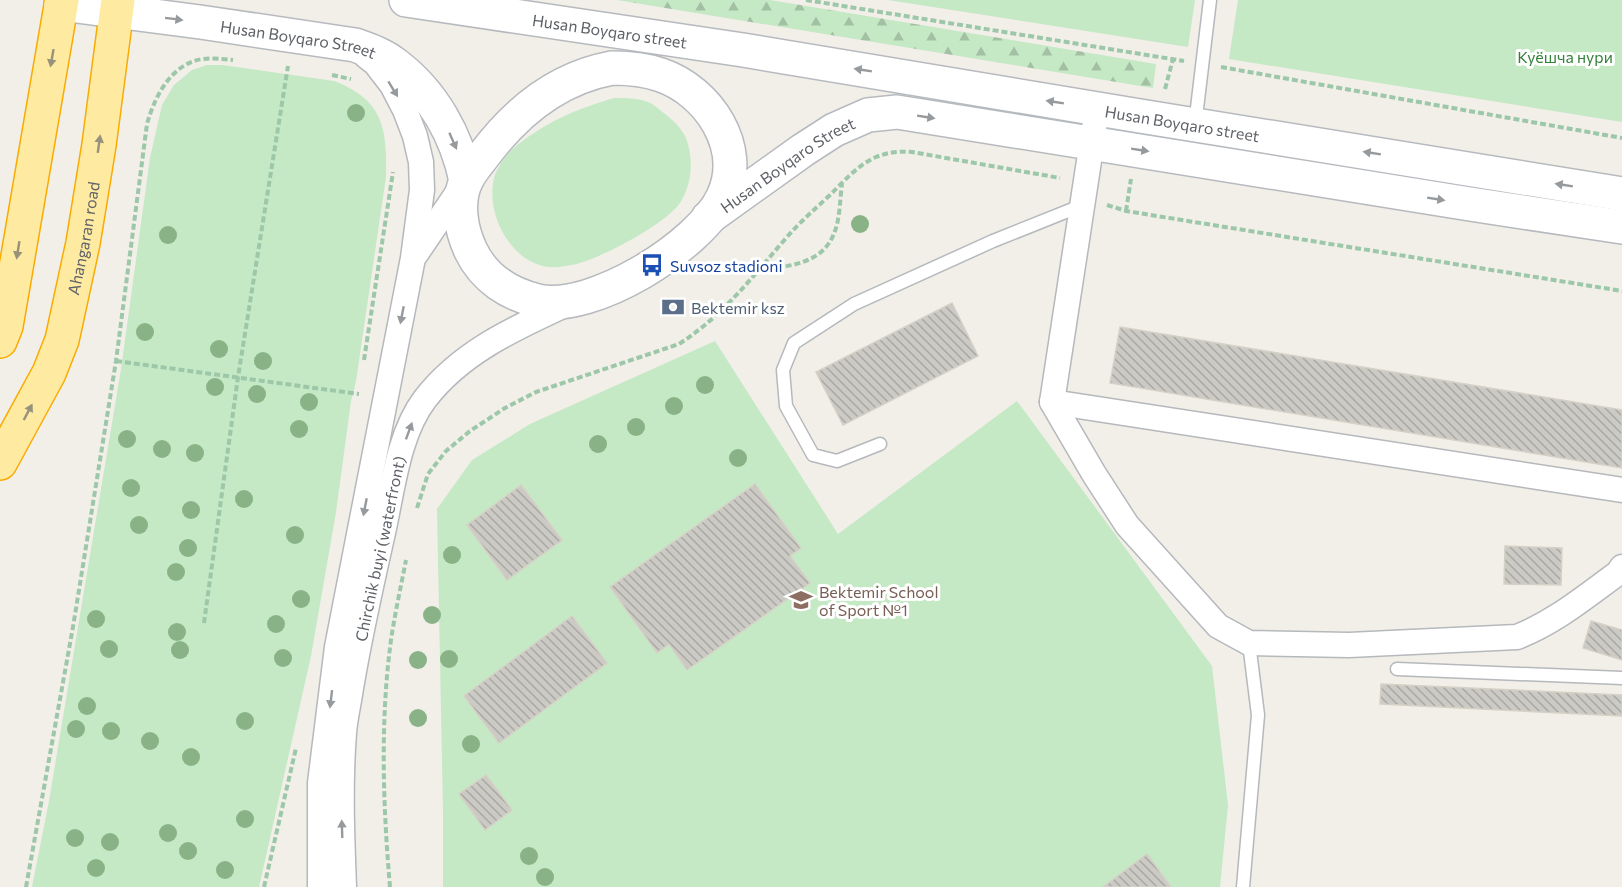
<svg xmlns="http://www.w3.org/2000/svg" width="1622" height="887" font-family="Commissioner,sans-serif">
	<defs>
		<pattern id="forest-firs" width="22" height="20" patternUnits="userSpaceOnUse" patternTransform="scale(1.5)"><rect width="22" height="20" fill="#c5e8c5"/><path d="M5 1l3.5 6h-7zM16 11l3.5 6h-7z" fill="#a3c0a4"/></pattern>
		<pattern id="building-back-hatch" width="6" height="6" patternUnits="userSpaceOnUse" patternTransform="scale(1.5)"><rect width="6" height="6" fill="#cccac5"/><path d="M-1 5l2 2M0 0l6 6M5-1l2 2" fill="none" stroke="#a9a8a4"/></pattern>
	</defs>
	<rect width="100%" height="100%" fill="#f1efe8"/>
	<g fill="#c5e8c5">
		<path d="M888,0h307l-7,47z"/>
		<path d="M1238,0h384v122l-393,-63z"/>
		<path d="M207,65h15l112,16c50,19 53,48 52,96l-30,204 -5,20 -15,111 -25,144 -52,231h-227l17,-86 72,-432 29,-211 12,-53 12,-20 18,-15z"/>
		<path d="M614,98c13,0 25,0 36,5 4,2 8,5 11,8 10,7 20,16 25,27 8,21 6,46 -6,65 -15,21 -72,51 -97,59 -5,2 -12,3 -18,4 -47,11 -83,-50 -70,-91 2,-5 6,-12 9,-16 6,-9 16,-16 24,-22 29,-20 53,-29 86,-39z"/>
		<path d="M715,341l123,193 179,-133 195,265 16,139 -8,82h-777v-76l-6,-302 35,-49 58,-36z"/>
	</g>
	<path fill="url(#forest-firs)" d="M617,0h153l386,64 -3,24z"/>
	<g fill="url(#building-back-hatch)" stroke="#d6d1c6" stroke-width="1.5">
		<path d="M952,303l26,53 -135,69 -27,-53z"/>
		<path d="M1120,327l502,83v58l-512,-85z"/>
		<path d="M755,484l46,64 -11,8 20,27 -123,87 -18,-26 -12,9 -47,-66z"/>
		<path d="M521,485l41,55 -55,40 -40,-55z"/>
		<path d="M1505,546l57,2 -1,37 -57,-1z"/>
		<path d="M572,616l35,47 -108,80 -35,-47z"/>
		<path d="M1591,621l31,9v30l-39,-12z"/>
		<path d="M1381,684l241,11v21l-242,-12z"/>
		<path d="M486,775l26,35 -27,20 -26,-36z"/>
		<path d="M1147,854l24,33h-68z"/>
	</g>
	<g fill="none" stroke-linecap="round" stroke-linejoin="round">
		<g stroke="#b5b8bc" stroke-width="15">
			<g id="service">
				<path d="M1195,125l15,-125"/>
				<path d="M880,444l-43,17 -24,-6 -27,-49 -3,-36 11,-27 60,-39 139,-63 90,-36"/>
				<path d="M1397,669l225,9"/>
				<path d="M1243,887l15,-172 -9,-72"/>
			</g>
		</g>
		<g stroke="#b5b8bc" stroke-width="27">
			<g id="minor">
				<path d="M1097,109l-45,293 42,72 33,51 91,101 31,17 100,2 168,-8c38,-15 68,-40 101,-64l4,-6"/>
				<path d="M416,254l46,-68"/>
				<path d="M1052,402l570,88"/>
				<path d="M320,887v-104l17,-136 76,-389 9,-68 -1,-28 -6,-26 -10,-26 -13,-25 -17,-22 -9,-7"/>
				<path id="s1" d="M344,887c-2,-52 -4,-102 0,-154 1,-15 5,-30 7,-45 9,-54 21,-107 33,-160 9,-42 15,-95 41,-129 36,-47 90,-71 142,-95"/>
			</g>
		</g>
		<g stroke="#b6babf" stroke-width="36">
			<g id="secondary">
				<path id="s2" d="M406,0l337,50 397,66 482,78"/>
				<path id="s3" d="M61,4l139,18 155,23c14,5 29,10 41,20 37,28 61,71 70,116"/>
				<path d="M612,68c17,0 32,1 49,7 47,16 85,72 62,122 -23,49 -131,116 -185,104 -29,-7 -54,-23 -67,-50 -10,-21 -15,-48 -5,-70 4,-9 12,-18 18,-26 32,-43 74,-77 128,-87z"/>
				<path id="s4" d="M708,218l95,-68 31,-20 34,-15 29,-3 573,92 152,23"/>
			</g>
		</g>
		<g stroke="#f9ab00" stroke-width="36">
			<g id="trunk">
				<path d="M0,341l6,-15 56,-326"/>
				<path id="s5" d="M0,463l49,-90 13,-33 21,-97 16,-98 19,-145"/>
			</g>
		</g>
		<g stroke="#9cc7a9" stroke-width="4" stroke-dasharray="6 3" stroke-linecap="butt">
			<path d="M806,0l378,61"/>
			<path d="M1221,67l401,71"/>
			<path d="M332,75l19,4"/>
			<path d="M1165,89l8,-30"/>
			<path d="M1107,205l19,6 496,80"/>
			<path d="M1126,211l5,-32"/>
			<path d="M759,271c31,-6 64,-6 76,-40 5,-13 5,-33 7,-47"/>
			<path d="M364,360l29,-188"/>
			<path d="M116,361l243,33"/>
			<path d="M417,508l11,-34 18,-23 24,-20 35,-23 31,-16 143,-48c45,-29 73,-67 108,-107 13,-15 28,-28 43,-42 14,-14 28,-30 46,-38 13,-5 23,-6 36,-5l148,26"/>
			<path d="M204,623l34,-246 50,-311"/>
			<path d="M26,887l47,-260 43,-266 31,-237c7,-25 21,-54 47,-63 11,-4 27,-2 39,-1"/>
			<path d="M264,887l32,-139"/>
			<path d="M390,887c-7,-81 -10,-166 1,-247 4,-27 10,-54 15,-80"/>
		</g>
		<use href="#service" stroke="#fff" stroke-width="12"/>
		<use href="#minor" stroke="#fff" stroke-width="24"/>
		<use href="#secondary" stroke="#fff" stroke-width="33"/>
		<use href="#trunk" stroke="#feeaa1" stroke-width="33"/>
	</g>
	<g fill="#89b387">
		<circle cx="356" cy="113" r="9"/>
		<circle cx="860" cy="224" r="9"/>
		<circle cx="168" cy="235" r="9"/>
		<circle cx="145" cy="332" r="9"/>
		<circle cx="219" cy="349" r="9"/>
		<circle cx="263" cy="361" r="9"/>
		<circle cx="705" cy="385" r="9"/>
		<circle cx="215" cy="387" r="9"/>
		<circle cx="257" cy="394" r="9"/>
		<circle cx="309" cy="402" r="9"/>
		<circle cx="674" cy="406" r="9"/>
		<circle cx="636" cy="427" r="9"/>
		<circle cx="299" cy="429" r="9"/>
		<circle cx="127" cy="439" r="9"/>
		<circle cx="598" cy="444" r="9"/>
		<circle cx="162" cy="449" r="9"/>
		<circle cx="195" cy="453" r="9"/>
		<circle cx="738" cy="458" r="9"/>
		<circle cx="131" cy="488" r="9"/>
		<circle cx="244" cy="499" r="9"/>
		<circle cx="191" cy="510" r="9"/>
		<circle cx="139" cy="525" r="9"/>
		<circle cx="295" cy="535" r="9"/>
		<circle cx="188" cy="548" r="9"/>
		<circle cx="452" cy="555" r="9"/>
		<circle cx="176" cy="572" r="9"/>
		<circle cx="301" cy="599" r="9"/>
		<circle cx="432" cy="615" r="9"/>
		<circle cx="96" cy="619" r="9"/>
		<circle cx="276" cy="624" r="9"/>
		<circle cx="177" cy="632" r="9"/>
		<circle cx="109" cy="649" r="9"/>
		<circle cx="180" cy="650" r="9"/>
		<circle cx="283" cy="658" r="9"/>
		<circle cx="449" cy="659" r="9"/>
		<circle cx="418" cy="660" r="9"/>
		<circle cx="87" cy="706" r="9"/>
		<circle cx="418" cy="718" r="9"/>
		<circle cx="245" cy="721" r="9"/>
		<circle cx="76" cy="729" r="9"/>
		<circle cx="111" cy="731" r="9"/>
		<circle cx="150" cy="741" r="9"/>
		<circle cx="471" cy="744" r="9"/>
		<circle cx="191" cy="757" r="9"/>
		<circle cx="245" cy="819" r="9"/>
		<circle cx="168" cy="833" r="9"/>
		<circle cx="75" cy="838" r="9"/>
		<circle cx="110" cy="842" r="9"/>
		<circle cx="188" cy="851" r="9"/>
		<circle cx="529" cy="856" r="9"/>
		<circle cx="96" cy="868" r="9"/>
		<circle cx="225" cy="870" r="9"/>
		<circle cx="545" cy="877" r="9"/>
	</g>
	<defs><path id="oneway-solid" d="M-6-.8H1V-3.2L6.5 0L1 3.2V.8H-6Z" transform="scale(1.5)"/></defs>
	<g fill="#979a9d">
		<use href="#oneway-solid" transform="translate(174 19) rotate(7)"/>
		<use href="#oneway-solid" transform="translate(863 70) rotate(-171)"/>
		<use href="#oneway-solid" transform="translate(393 89) rotate(59)"/>
		<use href="#oneway-solid" transform="translate(1055 102) rotate(-171)"/>
		<use href="#oneway-solid" transform="translate(926 117) rotate(9)"/>
		<use href="#oneway-solid" transform="translate(453 141) rotate(66)"/>
		<use href="#oneway-solid" transform="translate(1140 150) rotate(9)"/>
		<use href="#oneway-solid" transform="translate(1372 153) rotate(-171)"/>
		<use href="#oneway-solid" transform="translate(1564 185) rotate(-171)"/>
		<use href="#oneway-solid" transform="translate(1436 199) rotate(9)"/>
		<use href="#oneway-solid" transform="translate(402 315) rotate(101)"/>
		<use href="#oneway-solid" transform="translate(409 431) rotate(-70)"/>
		<use href="#oneway-solid" transform="translate(365 507) rotate(101)"/>
		<use href="#oneway-solid" transform="translate(331 699) rotate(97)"/>
		<use href="#oneway-solid" transform="translate(342 829) rotate(-92)"/>
	</g>
	<g fill="#97927c">
		<use href="#oneway-solid" transform="translate(52 58) rotate(100)"/>
		<use href="#oneway-solid" transform="translate(99 144) rotate(-82)"/>
		<use href="#oneway-solid" transform="translate(18 250) rotate(99)"/>
		<use href="#oneway-solid" transform="translate(28 412) rotate(-62)"/>
	</g>
	<defs>
		<g id="bus-bare" transform="scale(1.8)"><path d="M-5-6H5V4H4V6H2V4H-2V6H-4V4H-5ZM-3.5-4V0h7V-4ZM-3.5 1.2v1.5H-2V1.2ZM2 1.2v1.5H3.5V1.2Z" fill="#1a4fb4" stroke="#fff" stroke-width="2.5" paint-order="stroke"/></g>
		<g id="bank-bare" transform="scale(1.8)"><path d="M-6-4H6V4H-6ZM0-2.3a2.3 2.3 0 1 0 0 4.6a2.3 2.3 0 1 0 0-4.6Z" fill="#5c6f8a" stroke="#fff" stroke-width="2.5" paint-order="stroke"/></g>
		<g id="school-bare" transform="scale(1.8)"><path d="M0-5L7-2L0 1L-7-2ZM-4 1L0 2.5L4 1V4Q0 6-4 4Z" fill="#8d6e63" stroke="#fff" stroke-width="2.5" paint-order="stroke"/></g>
	</defs>
	<g fill-rule="evenodd">
		<use href="#bus-bare" x="652" y="265"/>
		<use href="#bank-bare" x="673" y="307"/>
		<use href="#school-bare" x="801" y="600"/>
	</g>
	<g text-anchor="middle" dominant-baseline="central" stroke-width="6" stroke-linejoin="round" paint-order="stroke">
		<g font-size="16" fill="#5f6368" stroke="#fff">
			<text stroke="none"><textPath href="#s2" startOffset="206">Husan Boyqaro street</textPath></text>
			<text stroke="none"><textPath href="#s3" startOffset="240">Husan Boyqaro Street</textPath></text>
			<text stroke="none"><textPath href="#s2" startOffset="786">Husan Boyqaro street</textPath></text>
			<text stroke="none"><textPath href="#s4" startOffset="96">Husan Boyqaro Street</textPath></text>
			<text stroke="none"><textPath href="#s5" startOffset="242">Ahangaran road</textPath></text>
			<text stroke="none"><textPath href="#s1" startOffset="342">Chirchik buyi (waterfront)</textPath></text>
		</g>
		<g font-size="16" fill="#348238" stroke="#fff">
			<text x="1565" y="56">Куёшча нури</text>
		</g>
		<g font-size="16" fill="#164399" stroke="#fff" text-anchor="start">
			<text x="670" y="265">Suvsoz stadioni</text>
		</g>
		<g font-size="16" fill="#4e5e75" stroke="#fff" text-anchor="start">
			<text x="691" y="307">Bektemir ksz</text>
		</g>
		<g font-size="16" fill="#785e54" stroke="#fff" text-anchor="start">
			<text x="819" y="591">Bektemir School<tspan x="819" dy="18">of Sport №1</tspan></text>
		</g>
	</g>
</svg>
